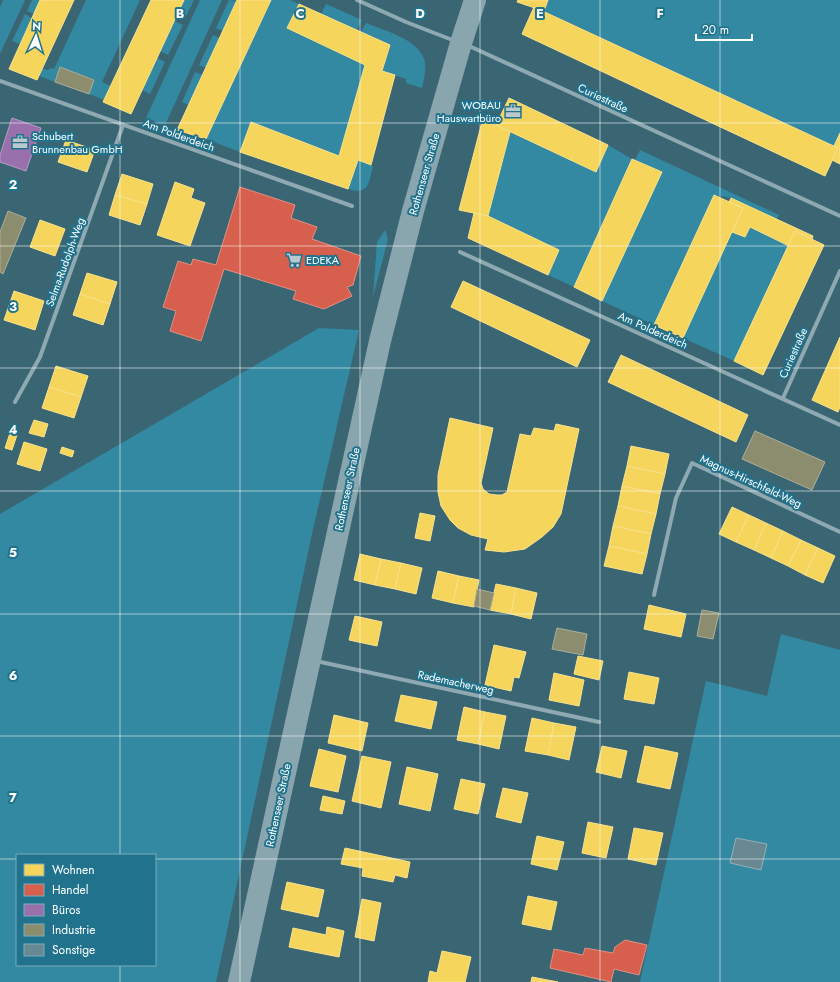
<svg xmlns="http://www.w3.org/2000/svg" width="840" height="982" font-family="Jost,sans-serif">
	<rect width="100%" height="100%" fill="#3a6674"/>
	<g fill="#3389a1" fill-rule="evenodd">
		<path d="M3,0h22l-25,54v-47z"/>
		<path d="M32,0h8l-6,14 -7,-3z"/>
		<path d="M86,0h54l-38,82 9,4 -7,14 -15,-6 5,-15 -34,-11 -5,14 -16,-6 3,-8 5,2 4,-2 3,1z"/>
		<path d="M184,0h10l-9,18 -8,-4z"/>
		<path d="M200,0h22l-57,125 -19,-7z"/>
		<path d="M229,0l8,1 -14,30 -7,-3z"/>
		<path d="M271,0h19l9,4 -12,24 78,37 -26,91 -88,-34 -11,30 -34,-13z"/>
		<path d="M548,0h292v133l-6,13 -290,-135z"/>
		<path d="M326,4l36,16 -5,10 -36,-16z"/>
		<path d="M25,14l7,4 -12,26 -8,-3z"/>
		<path d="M174,21l9,4 -15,30 -8,-4z"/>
		<path d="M366,23c19,8 56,17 59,40 1,8 -1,17 -3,25l-16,-5v-4l-24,-8 8,-26 -29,-13z"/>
		<path d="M213,35l7,3 -14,30 -7,-3z"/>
		<path d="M157,58l8,4 -15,32 -8,-4z"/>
		<path d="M195,72l8,3 -14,30 -7,-3z"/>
		<path d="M510,132l86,40 12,-27 24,14 -58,128 -26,-12 11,-25 -71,-34z"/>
		<path d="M640,150l139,65 -3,5 -45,-22 -17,-3 -60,130 -52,-24 60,-129 -27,-12z"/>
		<path d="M358,160l15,6c-4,16 -4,30 -25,23z"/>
		<path d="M750,227l39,19 -55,115 -51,-23 49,-106 13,5z"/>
		<path d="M385,230l3,9 -15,58 4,-55z"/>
		<path d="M319,328l40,2 -47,204 -96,448h-216v-468zM17,855h138v110h-138z"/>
		<path d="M781,634l59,16v332h-200l66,-301 61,15z"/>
	</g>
	<g fill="#f6d55c" stroke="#f9e28d">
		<path d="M40,0h34l-37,80 -28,-11z"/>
		<path d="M151,0h33l-53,114 -28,-12z"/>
		<path d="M237,0h34l-65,139 -29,-9z"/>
		<path d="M518,0h30l-4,11 -27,-9z"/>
		<path d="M299,4l91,41 -8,26 13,4 -24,90 -13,-5 -10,29 -108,-37 11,-30 88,34 26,-91 -78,-37z"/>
		<path d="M534,7l304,141 -13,28 -303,-142z"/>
		<path d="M509,98l99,47 -12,27 -100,-47z"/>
		<path d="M482,122l14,3 14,7 -22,84 -29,-6z"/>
		<path d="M840,133v31l-8,-4 6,-12 -4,-2z"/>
		<path d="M66,140l29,10 -8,22 -29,-10z"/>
		<path d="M632,159l30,13 -60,129 -28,-14z"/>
		<path d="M122,174l31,10 -6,20 -32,-9z"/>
		<path d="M175,182l19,7 -3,9 14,5 -15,43 -33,-11z"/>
		<path d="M115,195l32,9 -7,21 -31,-10z"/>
		<path d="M714,195l29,13 -60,130 -29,-13z"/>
		<path d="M731,198l82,38 -1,3 -17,-8 -6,15 -39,-19 -5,10 -13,-5 11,-24 -14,-6z"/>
		<path d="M474,213l14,3 71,34 -11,25 -80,-37z"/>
		<path d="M40,220l25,9 -10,27 -25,-9z"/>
		<path d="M795,231l29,14 -61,130 -29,-14z"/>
		<path d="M87,273l30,9 -7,22 -30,-10z"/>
		<path d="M463,281l127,59 -13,27 -126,-60z"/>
		<path d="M14,291l30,10 -9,29 -31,-10z"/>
		<path d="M80,294l30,10 -7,21 -30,-10z"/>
		<path d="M840,337v70l-2,5 -26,-12z"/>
		<path d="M621,355l127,60 -12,27 -128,-60z"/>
		<path d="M56,366l32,10 -7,21 -32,-10z"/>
		<path d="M49,387l32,10 -7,21 -32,-10z"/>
		<path d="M450,418l43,10 -12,55 2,6 6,5 8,1h5l5,-3 13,-58 11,2 3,-8 20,3 2,-7 23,5 -18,85 -8,13 -11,10 -17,12 -21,3 -19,-2 3,-11 -17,-4 -13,-7 -8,-8 -9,-14 -3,-14v-17z"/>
		<path d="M34,420l14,4 -4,13 -15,-4z"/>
		<path d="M10,433l7,2 -5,15 -7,-2z"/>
		<path d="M24,442l23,7 -7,22 -23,-7z"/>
		<path d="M631,446l38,8 -4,20 -38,-8z"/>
		<path d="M62,447l12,4 -2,6 -12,-4z"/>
		<path d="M627,466l38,8 -5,20 -38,-8z"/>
		<path d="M622,486l38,8 -4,20 -38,-8z"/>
		<path d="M618,506l38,8 -5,20 -38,-8z"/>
		<path d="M732,507l17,8 -13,27 -17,-8z"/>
		<path d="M420,513l15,3 -5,25 -15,-3z"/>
		<path d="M749,515l17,8 -12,27 -18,-8z"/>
		<path d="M766,523l17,8 -12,27 -17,-8z"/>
		<path d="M613,526l38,8 -4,20 -38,-8z"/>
		<path d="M783,531l18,9 -13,26 -17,-8z"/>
		<path d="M801,540l17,8 -13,27 -17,-9z"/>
		<path d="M609,546l38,8 -5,20 -38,-8z"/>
		<path d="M818,548l17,8 -12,27 -18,-8z"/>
		<path d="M360,554l21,5 -6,26 -21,-5z"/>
		<path d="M381,559l20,4 -6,26 -20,-4z"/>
		<path d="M401,563l21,5 -6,26 -21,-5z"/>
		<path d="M438,571l21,5 -6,27 -21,-5z"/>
		<path d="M459,576l20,4 -5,27 -21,-4z"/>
		<path d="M496,584l20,4 -5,26 -21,-4z"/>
		<path d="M516,588l21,5 -6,26 -20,-5z"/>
		<path d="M649,605l37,9 -5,23 -37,-8z"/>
		<path d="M355,616l27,6 -5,24 -28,-6z"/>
		<path d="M494,645l32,7 -7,26 -5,-1 -3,14 -26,-6z"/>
		<path d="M578,656l25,5 -4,19 -25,-6z"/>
		<path d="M629,672l30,6 -5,26 -30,-5z"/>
		<path d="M554,673l30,7 -5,26 -30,-6z"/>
		<path d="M401,695l36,7 -6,27 -36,-8z"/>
		<path d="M464,707l21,5 -7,32 -21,-4z"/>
		<path d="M485,712l21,4 -7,33 -21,-5z"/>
		<path d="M334,715l34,8 -6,28 -34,-8z"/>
		<path d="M532,718l22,5 -6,32 -23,-4z"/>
		<path d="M554,723l22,4 -7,33 -21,-5z"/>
		<path d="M602,746l25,5 -6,27 -25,-6z"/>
		<path d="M645,746l33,7 -8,36 -33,-7z"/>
		<path d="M319,749l27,7 -8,36 -28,-6z"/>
		<path d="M362,756l29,6 -10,46 -29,-7z"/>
		<path d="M407,767l31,7 -8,37 -31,-7z"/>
		<path d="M461,779l24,5 -7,30 -24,-5z"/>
		<path d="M503,788l25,5 -7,30 -25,-6z"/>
		<path d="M323,796l22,5 -3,13 -22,-4z"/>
		<path d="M588,822l25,5 -7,31 -24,-5z"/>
		<path d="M634,828l29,5 -7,32 -28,-6z"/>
		<path d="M537,836l27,6 -7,28 -26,-6z"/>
		<path d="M345,848l65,14 -3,16 -12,-3 -2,7 -31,-6 1,-8 -22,-4z"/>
		<path d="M287,882l37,8 -6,27 -37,-8z"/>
		<path d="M528,896l29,6 -6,28 -29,-6z"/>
		<path d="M362,899l19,4 -7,38 -19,-4z"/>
		<path d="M327,927l17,4 -5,26 -50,-10 4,-19 33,7z"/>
		<path d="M442,951l29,6 -6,25h-37l2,-11 7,2z"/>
		<path d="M532,977l26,5h-27z"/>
	</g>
	<g fill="#d6604d" stroke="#e29082">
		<path d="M240,187l55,18 -4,13 26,9 -5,12 49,17 -8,29 -6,2 5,9 -28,13 -31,-10 3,-8 -72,-22 -23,72 -31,-10 6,-20 -13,-4 15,-46 13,4 2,-6 23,6z"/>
		<path d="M625,940l22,5 -8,30 -25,-6 -3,13 -61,-14 4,-19 29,6 2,-7 28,5 2,-6z"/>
	</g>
	<path fill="#9970ab" stroke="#b89bc4" d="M12,118l29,10 -15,43 -26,-9v-7z"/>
	<g fill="#8c8c6e" stroke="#aeae9a">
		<path d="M60,67l34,13 -5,14 -34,-12z"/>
		<path d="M8,211l18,7 -23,56 -3,-2v-40z"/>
		<path d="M755,431l70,31 -13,28 -70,-31z"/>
		<path d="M477,589l17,4 -4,17 -16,-4z"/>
		<path d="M702,610l17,3 -6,26 -16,-3z"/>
		<path d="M557,628l30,6 -4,21 -31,-6z"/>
	</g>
	<path fill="#688892" stroke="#95afb7" d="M736,838l31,6 -6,26 -31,-7z"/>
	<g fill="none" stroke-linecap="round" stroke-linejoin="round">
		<g stroke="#8ea9b1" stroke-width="4">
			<path d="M357,0l49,22 49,19"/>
			<path d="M467,45l373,171"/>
			<path d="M0,81l352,125"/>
			<path d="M460,252l380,173"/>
			<path d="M783,398l57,-127"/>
			<path d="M15,402l25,-45 83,-232"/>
			<path d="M654,595l22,-97 16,-35 148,69"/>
			<path d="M316,661l283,61"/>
		</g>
		<path stroke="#89a5ad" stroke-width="22" d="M239,982l141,-641 33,-130 48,-168 14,-43"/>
	</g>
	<path fill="none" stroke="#fff" stroke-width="1" stroke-opacity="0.55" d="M120,0v855M240,0v982M360,0v982M480,0v982M600,0v982M720,0v982M0,123h840M0,246h840M0,368h840M0,491h840M0,614h840M0,736h840M0,859h17M155,859h685M120,965v17"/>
	<defs>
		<g id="office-bare" transform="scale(1.2)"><path d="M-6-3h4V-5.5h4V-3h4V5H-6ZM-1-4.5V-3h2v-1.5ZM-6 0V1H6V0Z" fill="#bac9ce" stroke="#21738d" stroke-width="2.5" paint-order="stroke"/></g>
		<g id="supermarket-bare" transform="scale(1.2)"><path d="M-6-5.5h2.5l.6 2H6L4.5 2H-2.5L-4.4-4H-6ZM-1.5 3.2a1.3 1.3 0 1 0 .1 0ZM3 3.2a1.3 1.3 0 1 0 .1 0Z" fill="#bac9ce" stroke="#21738d" stroke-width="2.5" paint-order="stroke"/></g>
	</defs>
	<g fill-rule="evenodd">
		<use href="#office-bare" x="513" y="111"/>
		<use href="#office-bare" x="20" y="142"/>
		<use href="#supermarket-bare" x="294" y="260"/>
	</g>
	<g text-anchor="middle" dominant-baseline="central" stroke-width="4" stroke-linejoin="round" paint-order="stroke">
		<g font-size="11" fill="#fff" stroke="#21738d">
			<text transform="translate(603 98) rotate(25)">Curiestraße</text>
			<text transform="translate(179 135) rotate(20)">Am Polderdeich</text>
			<text transform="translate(424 174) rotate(-74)">Rothenseer Straße</text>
			<text transform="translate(65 262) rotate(-70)">Selma-Rudolph-Weg</text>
			<text transform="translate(653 330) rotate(24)">Am Polderdeich</text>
			<text transform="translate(793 353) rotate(-66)">Curiestraße</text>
			<text transform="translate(751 481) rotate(25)">Magnus-Hirschfeld-Weg</text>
			<text transform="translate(347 489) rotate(-78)">Rothenseer Straße</text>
			<text transform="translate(456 682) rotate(12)">Rademacherweg</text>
			<text transform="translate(278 805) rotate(-78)">Rothenseer Straße</text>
		</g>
		<g font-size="11" fill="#fff" stroke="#21738d" text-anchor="start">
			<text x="501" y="105" text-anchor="end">WOBAU<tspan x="501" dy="13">Hauswartbüro</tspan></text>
			<text x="32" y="136">Schubert<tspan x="32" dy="13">Brunnenbau GmbH</tspan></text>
			<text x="306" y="260">EDEKA</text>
		</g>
	</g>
	<g font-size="13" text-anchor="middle" font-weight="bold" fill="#fff" stroke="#21738d" stroke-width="4" stroke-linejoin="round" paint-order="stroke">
		<text x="180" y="18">B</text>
		<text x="300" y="18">C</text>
		<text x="420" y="18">D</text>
		<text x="540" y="18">E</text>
		<text x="660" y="18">F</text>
		<text x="13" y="189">2</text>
		<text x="13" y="311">3</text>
		<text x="13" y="434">4</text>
		<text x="13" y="557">5</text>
		<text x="13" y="680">6</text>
		<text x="13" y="802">7</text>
	</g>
	<rect x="16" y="854" width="140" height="112" fill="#21738d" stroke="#7aabbb"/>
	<rect x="24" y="864" width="20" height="12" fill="#f6d55c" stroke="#7aabbb"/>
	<text x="52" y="874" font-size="12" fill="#ffffff">Wohnen</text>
	<rect x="24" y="884" width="20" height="12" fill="#d6604d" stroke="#7aabbb"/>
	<text x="52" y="894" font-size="12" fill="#ffffff">Handel</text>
	<rect x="24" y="904" width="20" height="12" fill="#9970ab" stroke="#7aabbb"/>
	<text x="52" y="914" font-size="12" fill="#ffffff">Büros</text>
	<rect x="24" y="924" width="20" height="12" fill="#8c8c6e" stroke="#7aabbb"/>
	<text x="52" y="934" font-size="12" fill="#ffffff">Industrie</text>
	<rect x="24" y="944" width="20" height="12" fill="#688892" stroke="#7aabbb"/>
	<text x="52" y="954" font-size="12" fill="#ffffff">Sonstige</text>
	<g transform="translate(36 36) rotate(4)" stroke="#21738d" stroke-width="3" paint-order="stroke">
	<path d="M0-3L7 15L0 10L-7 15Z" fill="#ffffff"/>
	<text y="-6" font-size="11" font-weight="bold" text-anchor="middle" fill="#ffffff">N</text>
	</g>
	<path d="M696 34v6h56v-6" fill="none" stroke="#ffffff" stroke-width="2"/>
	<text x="702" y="34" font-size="12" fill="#ffffff" stroke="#21738d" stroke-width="3" paint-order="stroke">20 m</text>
</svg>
